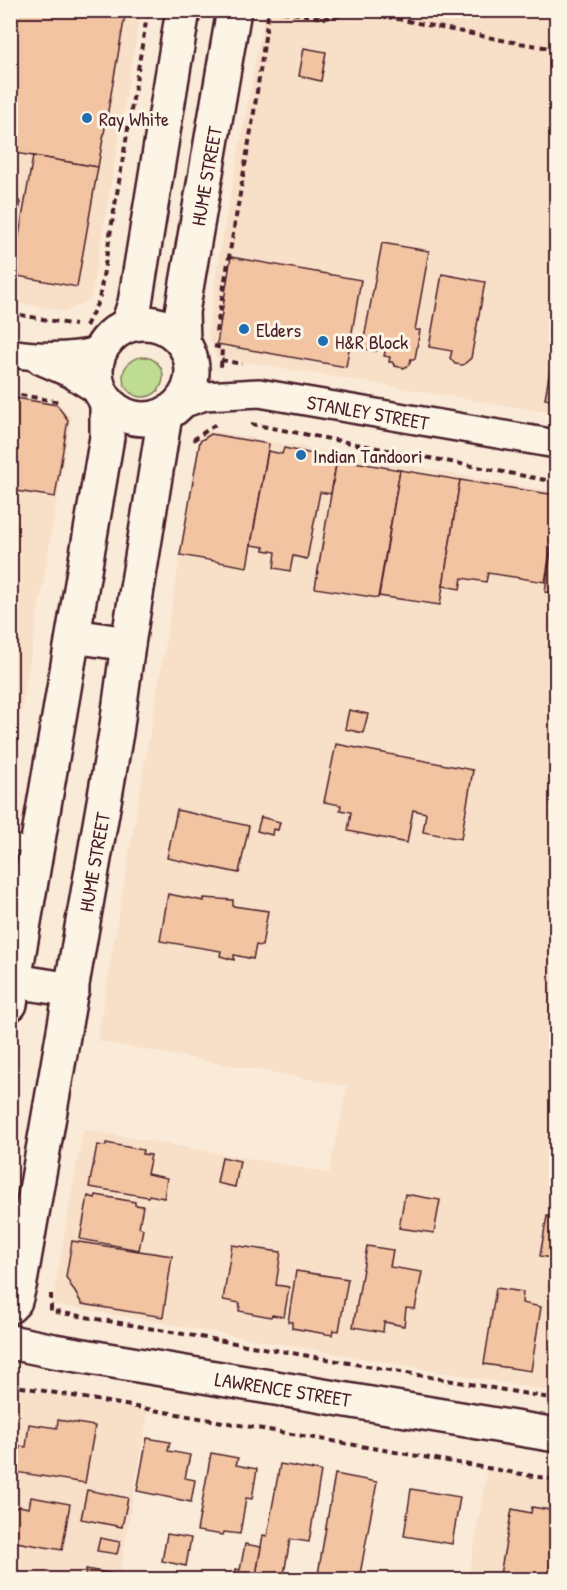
<svg xmlns="http://www.w3.org/2000/svg" width="567" height="1590" font-family="'Patrick Hand',sans-serif">
	<rect width="100%" height="100%" fill="#faebd8"/>
	<filter id="ink" filterUnits="userSpaceOnUse"><feTurbulence type="fractalNoise" baseFrequency=".0167" numOctaves="2"/><feDisplacementMap in="SourceGraphic" scale="12" xChannelSelector="R" yChannelSelector="G"/><feConvolveMatrix kernelMatrix="1 2 1 2 8 2 1 2 1" color-interpolation-filters="sRGB"/></filter>
	<g filter="url(#ink)">
		<g fill="#f8dfc8">
			<path d="M11,11h130l-50,287 -25,14 -55,-11z"/>
			<path d="M265,11h291v403l-340,-57 -8,-23 11,-78z"/>
			<path d="M11,396l48,8 12,14 -60,355z"/>
			<path d="M202,429l354,63v900l-504,-88 31,-175 246,44 18,-87 -250,-45z"/>
			<path d="M10,1388l138,23 -29,168h-108z"/>
			<path d="M487,1470l69,12v97l-88,1z"/>
		</g>
		<circle fill="#bfdc93" stroke="#847e5f" stroke-width="1.5" cx="143" cy="377" r="20"/>
		<g fill="#f2c4a2" stroke="#4a1f2b" stroke-width="1.5">
			<path d="M10,10h116l-28,157 -88,-15z"/>
			<path d="M304,48l22,4 -5,29 -22,-5z"/>
			<path d="M33,156l65,11 -21,120 -65,-12z"/>
			<path d="M382,243l47,8 -14,79h5l-5,29h-4l-2,6 -5,3 -9,-2 -3,-4h-3l1,-5 -6,-1 2,-8 -4,-1 -6,4 -10,-2 -3,-5z"/>
			<path d="M231,257l130,23 -15,87 -129,-23z"/>
			<path d="M442,274l43,8 -14,76 -8,7 -8,-1 -5,-6 2,-7 -23,-4z"/>
			<path d="M556,334v67l-11,-2z"/>
			<path d="M10,397l47,8 11,15 -13,77 -45,-7z"/>
			<path d="M211,434l58,10 -22,123 -67,-12 20,-114z"/>
			<path d="M284,448l53,11 -6,35 -11,-2 -13,67 -14,-3 -3,15 -16,-3 2,-16 -12,-2v-3l-13,-2 17,-94 14,3z"/>
			<path d="M337,459l63,11 -22,128 -63,-10z"/>
			<path d="M400,470l60,10 -20,125 -61,-9z"/>
			<path d="M460,480l96,15v21l-11,66 -57,-9 -2,9 -24,-4 -2,11 -17,-3z"/>
			<path d="M556,516v77l-11,-1z"/>
			<path d="M349,710l19,4 -5,19 -18,-4z"/>
			<path d="M336,744l137,26 -12,69 -38,-7 3,-19 -13,-3 -6,33 -59,-12 3,-19 -11,-2 1,-5 -17,-3z"/>
			<path d="M177,810l72,16 -10,47 -72,-15z"/>
			<path d="M261,817l19,5 -2,8 -5,-1 -1,6 -15,-4z"/>
			<path d="M168,894l36,7v-3l29,2v6l35,5 -6,35 -6,-1 -3,14 -19,-4v5l-14,-4 1,-5 -61,-10z"/>
			<path d="M106,1143l37,7 -1,4 9,1 -4,19 20,4 -3,20 -15,-3 -1,2 -59,-10 8,-42 9,1z"/>
			<path d="M222,1157l18,4 -5,26 -18,-4z"/>
			<path d="M405,1194l35,6 -6,33 -35,-5z"/>
			<path d="M96,1195l39,7v3l8,1 -4,21 4,2 -4,21 -59,-11 8,-43 7,2z"/>
			<path d="M547,1216l9,1v42l-16,-3z"/>
			<path d="M72,1241l100,15 -9,61 -81,-13 -16,-27z"/>
			<path d="M232,1245l49,7 -5,33 13,2 -5,30 -12,-2 -1,2 -32,-6 1,-8 -17,-3z"/>
			<path d="M367,1246l26,4 -3,17 32,5 -7,37 -9,-1 -2,18 -20,-4 -1,10 -30,-5z"/>
			<path d="M296,1271l52,8 -9,52 -6,-1 -1,5 -40,-7v-6h-4z"/>
			<path d="M496,1288l27,4 -1,11 19,4 -10,64 -47,-7z"/>
			<path d="M556,1321v40l-5,-1z"/>
			<path d="M58,1420l37,6 -10,57 -70,-11 5,-26 6,1 3,-23 28,4z"/>
			<path d="M147,1438l23,4 -2,9 22,4 -5,23 10,2 -4,22 -54,-11z"/>
			<path d="M211,1453l27,5 -2,7 21,4 -5,30 -6,-1 -6,36 -16,-2 -1,3 -26,-4z"/>
			<path d="M280,1464l41,7 -12,71 -19,-3 -7,41h-28l8,-45 4,1z"/>
			<path d="M335,1474l42,8 -18,98h-42z"/>
			<path d="M411,1489l49,8 -8,47 -48,-8z"/>
			<path d="M87,1490l41,8 -6,29 -41,-8z"/>
			<path d="M31,1497l39,7 -8,46 -52,-9v-26l3,-6 6,-3 10,2z"/>
			<path d="M532,1507l24,4v39l-5,30h-52l13,-71 19,4z"/>
			<path d="M167,1534l24,4 -5,28 -24,-5z"/>
			<path d="M100,1538l20,4 -3,12 -20,-3z"/>
			<path d="M245,1544l16,3 -6,33h-21l2,-11 4,1z"/>
			<path d="M86,1569l28,5 -1,6h-28z"/>
			<path d="M10,1572l38,7v1h-38z"/>
		</g>
		<g fill="none" stroke-linecap="round" stroke-linejoin="round">
			<g stroke="#4a1f2b" stroke-width="18">
				<g id="service">
					<path d="M10,205h2"/>
					<path d="M10,842l28,5"/>
				</g>
			</g>
			<g stroke="#4a1f2b" stroke-width="32">
				<g id="minor">
					<path d="M10,353c31,5 60,5 89,-2"/>
					<path d="M40,360l30,13 30,19"/>
					<path d="M179,405l26,-9 54,-3 297,51"/>
				</g>
			</g>
			<g stroke="#4a1f2b" stroke-width="38">
				<g id="tertiary">
					<circle cx="144" cy="371" r="48"/>
					<path d="M128,324l7,-21 48,-293"/>
					<path d="M183,341l-1,-29 52,-302"/>
					<path d="M74,636l54,8"/>
					<path d="M15,981l57,9"/>
					<path d="M10,1004l97,-567v-34"/>
					<path d="M10,1306l5,-5 5,-19 96,-549 12,-89 37,-229"/>
				</g>
			</g>
			<g stroke="#4a1f2b" stroke-width="38">
				<path id="secondary" d="M10,1342l44,9 502,84"/>
			</g>
			<g stroke="#4a1f2b" stroke-width="4" stroke-dasharray="6 4.5" stroke-linecap="butt">
				<path d="M272,10l53,8 38,-6 144,29 49,8"/>
				<path d="M10,313l65,12"/>
				<path d="M86,326l13,-26 49,-290"/>
				<path d="M216,332l37,-213 16,-109"/>
				<path d="M214,346l8,2 -1,20"/>
				<path d="M221,360l21,4"/>
				<path d="M10,393l50,9"/>
				<path d="M251,424l305,58"/>
				<path d="M193,440l23,-16"/>
				<path d="M51,1294v17l505,88"/>
				<path d="M10,1385l546,95"/>
			</g>
			<use href="#service" stroke="#fcf5e5" stroke-width="14"/>
			<use href="#minor" stroke="#fcf5e5" stroke-width="27"/>
			<use href="#tertiary" stroke="#fcf5e5" stroke-width="33"/>
			<use href="#secondary" stroke="#fcf5e5" stroke-width="33"/>
		</g>
	</g>
	<g fill="#1f6fb2" stroke="#fcf5e5" stroke-width="2">
		<circle cx="87" cy="118" r="6"/>
		<circle cx="244" cy="329" r="6"/>
		<circle cx="323" cy="341" r="6"/>
		<circle cx="301" cy="455" r="6"/>
	</g>
	<g text-anchor="middle" dominant-baseline="central" stroke-width="6" stroke-linejoin="round" paint-order="stroke">
		<g font-size="20" fill="#4a1f2b" stroke="#fcf5e5" text-anchor="start">
			<text x="99" y="118">Ray White</text>
			<text x="256" y="329">Elders</text>
			<text x="335" y="341">H&amp;R Block</text>
			<text x="313" y="455">Indian Tandoori</text>
		</g>
		<g font-size="20" fill="#4a1f2b" stroke="#fcf5e5">
			<text transform="translate(206 176) rotate(-80)">HUME STREET</text>
			<text transform="translate(368 412) rotate(10)">STANLEY STREET</text>
			<text transform="translate(94 862) rotate(-80)">HUME STREET</text>
			<text transform="translate(283 1389) rotate(9)">LAWRENCE STREET</text>
		</g>
	</g>
	<rect width="567" height="1590" fill="none" stroke="#fcf5e5" stroke-width="36"/>
	<rect x="18" y="18" width="531" height="1554" fill="none" stroke="#4a1f2b" stroke-width="2" filter="url(#ink)"/>
</svg>
